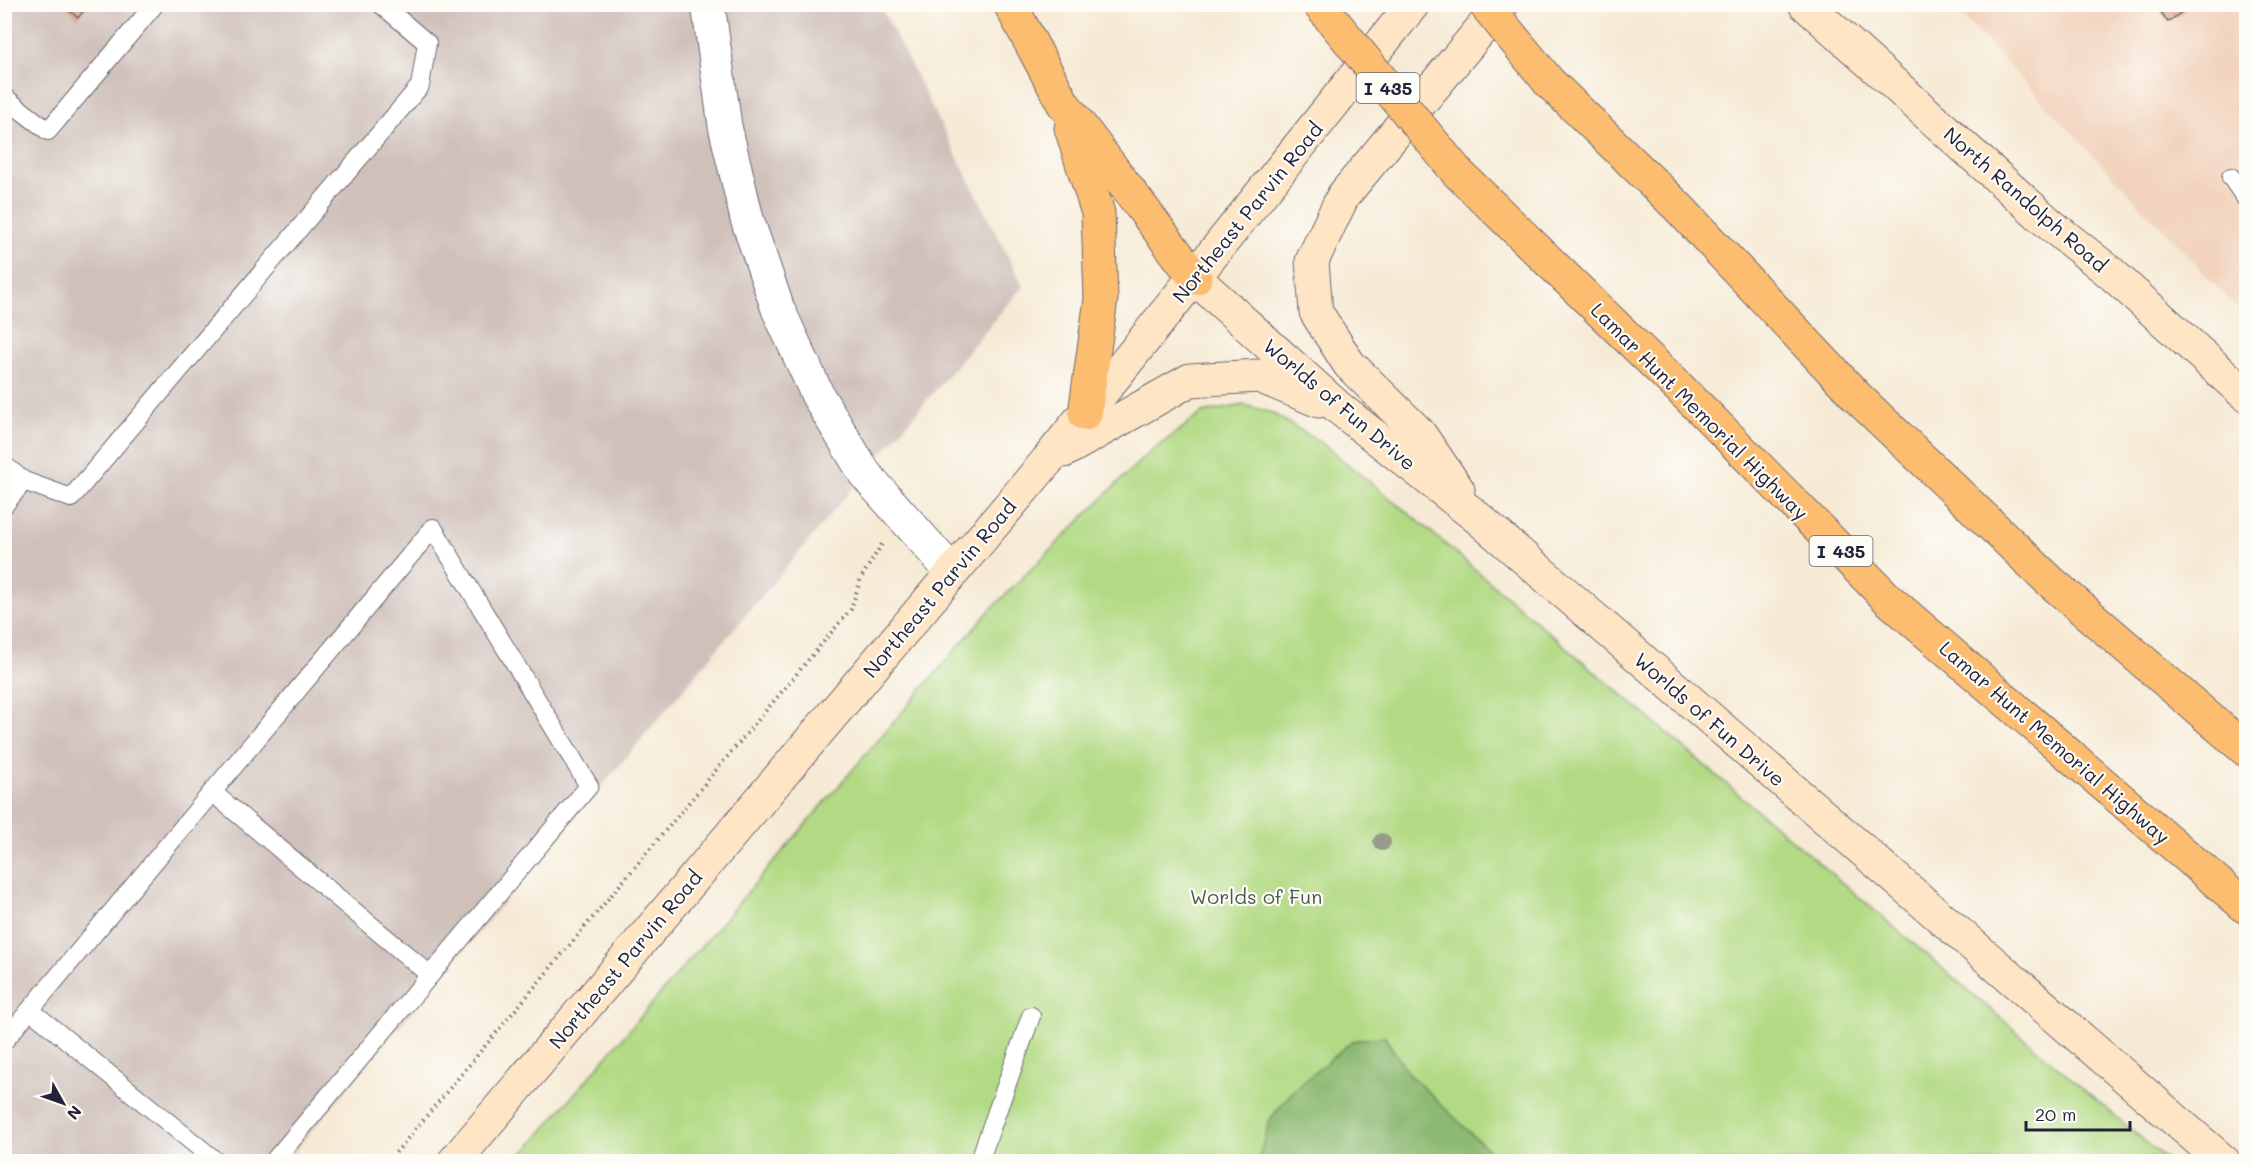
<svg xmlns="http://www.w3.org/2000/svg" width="2251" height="1166" font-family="Mali,sans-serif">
	<rect width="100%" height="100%" fill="#fdfcf7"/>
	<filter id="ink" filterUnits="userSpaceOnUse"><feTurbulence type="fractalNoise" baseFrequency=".0167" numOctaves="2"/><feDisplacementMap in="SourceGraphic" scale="12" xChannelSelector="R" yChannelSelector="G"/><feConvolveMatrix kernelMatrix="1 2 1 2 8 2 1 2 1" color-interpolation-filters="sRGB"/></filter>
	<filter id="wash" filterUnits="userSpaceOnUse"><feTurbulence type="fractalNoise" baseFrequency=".008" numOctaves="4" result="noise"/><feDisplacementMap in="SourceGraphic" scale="24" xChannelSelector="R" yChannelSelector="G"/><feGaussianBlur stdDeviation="1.35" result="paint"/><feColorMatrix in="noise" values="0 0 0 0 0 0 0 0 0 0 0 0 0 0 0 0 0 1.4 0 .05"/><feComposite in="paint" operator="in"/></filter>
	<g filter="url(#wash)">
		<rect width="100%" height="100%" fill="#f6ead5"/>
		<path fill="#f2d4be" d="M1952,5h294v313z"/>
		<path fill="#cfc0ba" d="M5,5h875l143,281 -737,875 -281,1z"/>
		<path fill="#b2da84" stroke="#6a7e60" stroke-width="1.5" d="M1244,405l28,8 51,31 100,81 745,636 -1652,1 473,-551 155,-154 58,-44z"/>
		<path fill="#8dba72" stroke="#586e56" stroke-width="1.5" d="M1384,1036l25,38 91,87h-242l12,-42 24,-29 58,-49z"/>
		<g id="blocks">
			<g fill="#d99477">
				<path d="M62,4h27l-11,14z"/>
				<path d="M2155,4h38l-25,18z"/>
			</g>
		</g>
	</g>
	<g filter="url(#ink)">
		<use href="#blocks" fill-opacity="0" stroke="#6c6871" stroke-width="1.5"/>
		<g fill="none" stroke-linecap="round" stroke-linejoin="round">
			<g stroke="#6c6871" stroke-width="20">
				<g id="lane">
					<path d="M4,97l44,34 107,-127"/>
					<path d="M2231,177l15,22"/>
					<path d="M4,465l20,16 -20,24"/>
					<path d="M24,481l47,17 349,-412 7,-43 -46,-39"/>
					<path d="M212,792l218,183"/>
					<path d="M30,1010l187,152"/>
					<path d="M4,1041l429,-513 156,258 -316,376"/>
					<path d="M979,1162l52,-146"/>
				</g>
			</g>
			<g stroke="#6c6871" stroke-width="35">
				<path id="street" d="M708,4l17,122 22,93 31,90 40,87 47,78 87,98"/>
			</g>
			<g stroke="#6c6871" stroke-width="35">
				<g id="secondary">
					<path d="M1805,4l247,222 59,47 135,122"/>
					<path d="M1195,278l145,131 138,109 746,644"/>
					<path d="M1064,451l126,-71 69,-4 60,25"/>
					<path d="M1458,490l-39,-57 -70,-69 -33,-52 -4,-51 31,-65 159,-192"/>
					<path d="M454,1162l593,-701 366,-457"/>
				</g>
			</g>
			<g stroke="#6c6871" stroke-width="35">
				<g id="highway">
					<path d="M1010,4l53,99 132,175"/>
					<path d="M1549,82l130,126 180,191 192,183 195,168"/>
					<path d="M1071,128l27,85 3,86 -16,115"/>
					<path d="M1457,172l247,240 185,188 357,307"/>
				</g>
			</g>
			<path stroke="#6c6871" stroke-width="4" stroke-dasharray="1.5 4.5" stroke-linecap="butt" d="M388,1162l463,-553 10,-31 21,-34"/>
			<use href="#lane" stroke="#fff" stroke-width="18"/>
			<use href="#street" stroke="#fff" stroke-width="33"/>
			<use href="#secondary" stroke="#fee5c5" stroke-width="33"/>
			<use href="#highway" stroke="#fcbd6f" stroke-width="33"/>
			<g stroke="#6c6871" stroke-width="35" stroke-linecap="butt">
				<g id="highway-bridge">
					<path d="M1319,4l138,168"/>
					<path d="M1485,4l64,78"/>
				</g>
			</g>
			<use href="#highway-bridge" stroke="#fcbd6f" stroke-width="33"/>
		</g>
		<circle fill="#999a8c" cx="1382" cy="842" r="9"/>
	</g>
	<g text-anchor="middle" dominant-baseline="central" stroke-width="4.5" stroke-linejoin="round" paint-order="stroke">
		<g fill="#fdfcf7" stroke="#646373" stroke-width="1.5">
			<rect x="1356.5" y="73" width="63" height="30" rx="4.5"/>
			<rect x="1809.5" y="536" width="63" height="30" rx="4.5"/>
		</g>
		<g font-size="18" font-weight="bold" fill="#22223b">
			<text x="1388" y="88">I 435</text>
			<text x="1841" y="551">I 435</text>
		</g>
		<g font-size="20" fill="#22223b" stroke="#fdfcf7">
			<text transform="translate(2026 199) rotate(41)">North Randolph Road</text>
			<text transform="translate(1247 212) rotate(-51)">Northeast Parvin Road</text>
			<text transform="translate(1340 404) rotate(40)">Worlds of Fun Drive</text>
			<text transform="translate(1700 411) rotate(45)">Lamar Hunt Memorial Highway</text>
			<text transform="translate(939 588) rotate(-50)">Northeast Parvin Road</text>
			<text transform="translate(1710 719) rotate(41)">Worlds of Fun Drive</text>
			<text transform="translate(2055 742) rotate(41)">Lamar Hunt Memorial Highway</text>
			<text transform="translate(625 959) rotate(-50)">Northeast Parvin Road</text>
		</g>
		<g font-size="20" fill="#4d5951" stroke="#fdfcf7">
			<text x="1256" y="896">Worlds of Fun</text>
		</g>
	</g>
	<rect width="2251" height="1166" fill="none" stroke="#fdfcf7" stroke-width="24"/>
	<g transform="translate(63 1103) rotate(130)" stroke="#fdfcf7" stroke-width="4.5" paint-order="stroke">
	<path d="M0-4.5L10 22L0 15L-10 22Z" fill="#22223b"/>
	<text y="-9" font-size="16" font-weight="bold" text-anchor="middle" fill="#22223b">N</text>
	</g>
	<path d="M2026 1121v9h104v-9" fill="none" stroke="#22223b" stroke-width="3"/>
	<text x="2035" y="1121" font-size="18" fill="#22223b" stroke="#fdfcf7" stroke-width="4.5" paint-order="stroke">20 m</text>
</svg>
